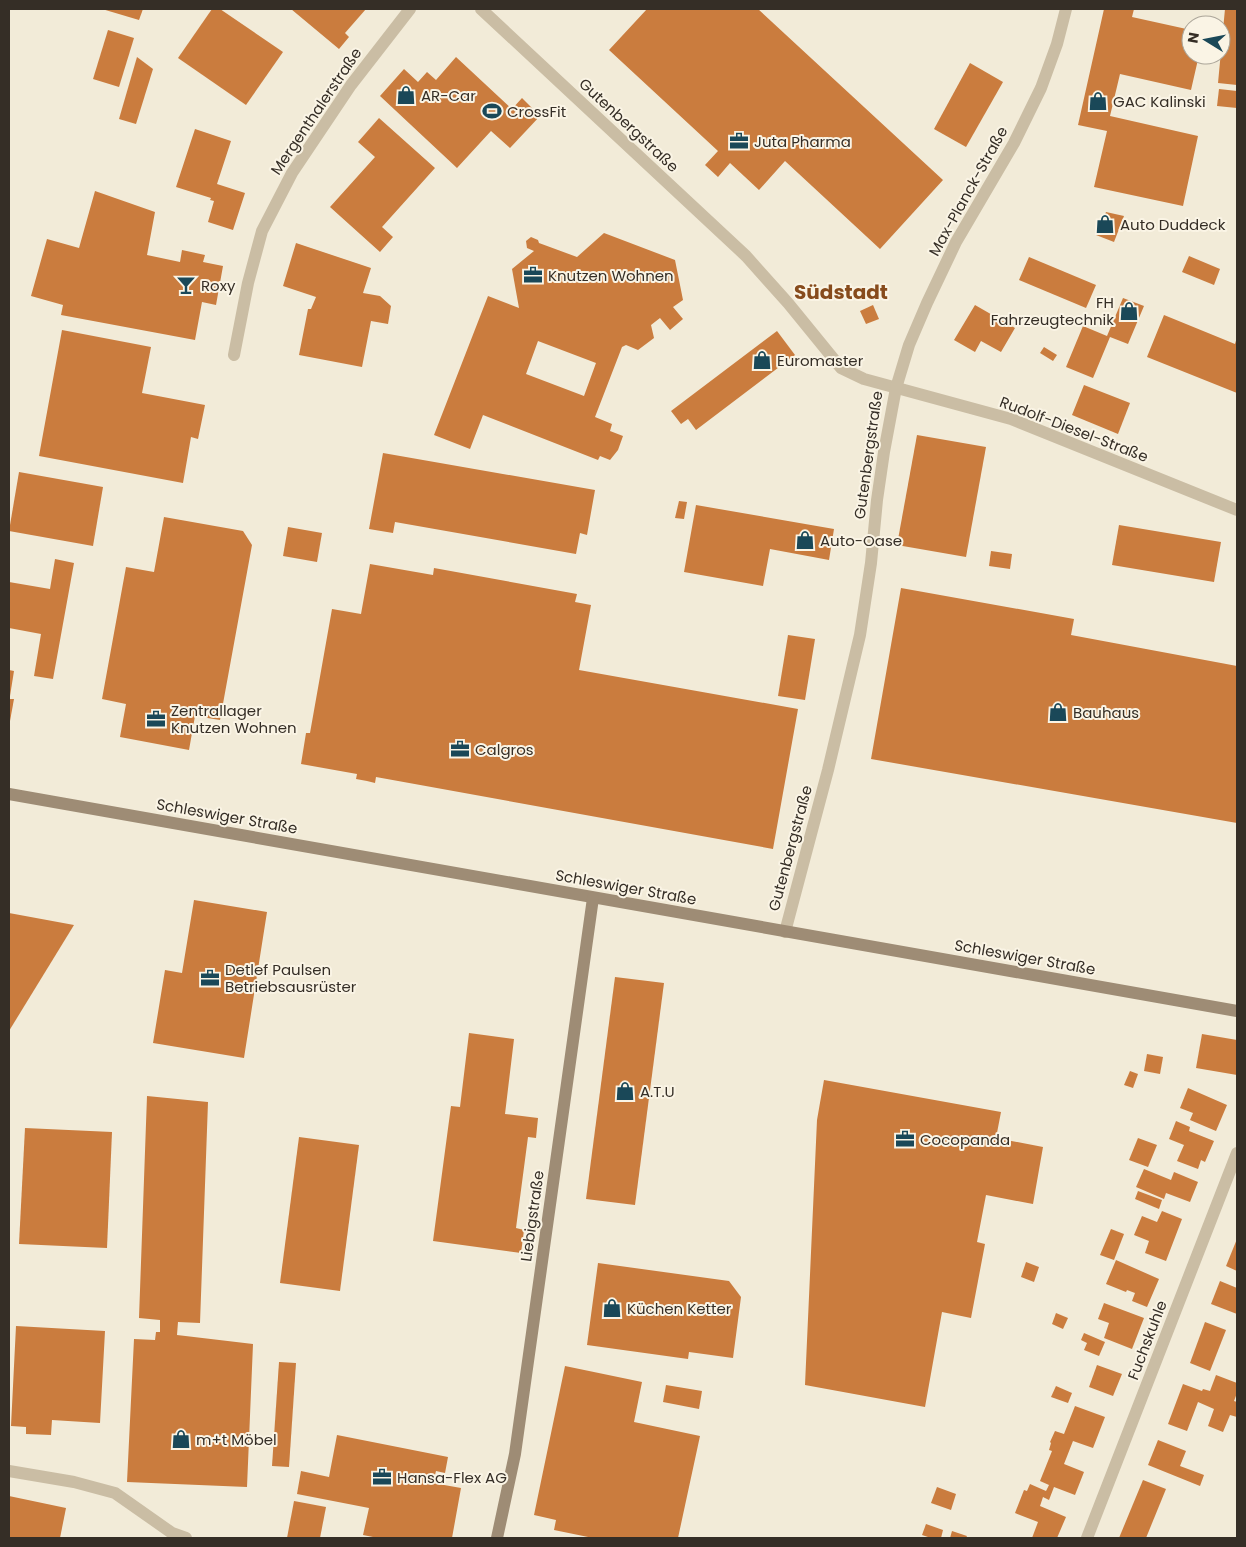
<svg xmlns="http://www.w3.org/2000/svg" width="1246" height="1547" font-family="Poppins,sans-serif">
	<rect width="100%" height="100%" fill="#f2ebd8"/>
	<g fill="#ca7c3e" fill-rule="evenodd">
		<path d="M102,9h41l-4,11z"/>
		<path d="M212,9h8l63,43 -37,53 -68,-47z"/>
		<path d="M291,9h75l-21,24 4,4 -10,12z"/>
		<path d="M647,9h111l185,171 -63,69 -95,-88 -26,29 -29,-27 -12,14 -13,-12 13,-14 -109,-101z"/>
		<path d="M1104,9h30l-2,8 59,13v25h8l-8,35 -71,-16 -10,42 88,20 -15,70 -89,-19 13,-56 -29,-6z"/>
		<path d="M1225,9h12v76l-19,-2z"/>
		<path d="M108,30l26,8 -15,49 -26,-8z"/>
		<path d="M137,57l16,12 -17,55 -17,-5z"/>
		<path d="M456,57l56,52 10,-11 18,18 -30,32 -19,-17 -34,37 -77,-72 24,-27 14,13 9,-10 9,8z"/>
		<path d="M970,63l33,19 -37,65 -32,-18z"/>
		<path d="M1219,89l18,2v17l-20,-2z"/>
		<path d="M379,118l56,50 -53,59 11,10 -13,15 -50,-45 45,-50 -17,-15z"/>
		<path d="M195,129l36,12 -14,43 28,9 -12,37 -25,-8 6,-21 -4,-1 1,-2 -35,-11z"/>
		<path d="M95,191l60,21 -8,43 33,7 2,-12 23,5 -2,7 20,4 -7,39 -14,-3 -7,38 -134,-25 2,-10 -32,-9 16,-57 32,9z"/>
		<path d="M1106,212l18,4 -10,26 -18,-7z"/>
		<path d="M604,233l71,27 8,40 -10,7 10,12 -13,11 -10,-12 -9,7 3,13 -16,12 -12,-5 -4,2 -27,70 17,7 -2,7 13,5 -5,14 -8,10 -10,-4 -2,4 -115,-45 -13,34 -36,-14 54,-139 31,12 -7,-39 22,-18 -7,-3 -1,-7 5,-4 7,3 1,3 38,14zM538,341l58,22 -12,33 -58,-22z"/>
		<path d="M296,243l75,25 -8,25 17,3 11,10 -3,18 -17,-3 -9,46 -63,-12 9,-46h3l5,-12 -33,-11z"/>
		<path d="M1189,256l31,13 -6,16 -32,-13z"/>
		<path d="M1029,257l67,28 -10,23 -67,-28z"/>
		<path d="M1123,298l21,8 -16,38 -18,-7 -17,41 -27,-11 17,-41 24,10z"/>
		<path d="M873,305l6,14 -13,5 -6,-13z"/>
		<path d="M975,305l40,23 -14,24 -20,-11 -6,11 -21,-12z"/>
		<path d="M1164,315l71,29 2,-7v56l-90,-36z"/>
		<path d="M62,330l89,17 -9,46 63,12 -7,34 -7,-2 -8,46 -144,-27z"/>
		<path d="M777,331l18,24 -99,75 -8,-11 -7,5 -10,-13z"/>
		<path d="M1044,347l13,8 -4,6 -13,-8z"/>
		<path d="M1084,385l46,18 -12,31 -46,-19z"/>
		<path d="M917,435l69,12 -20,110 -69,-12z"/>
		<path d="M383,453l212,37 -8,45 -7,-2 -4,21 -181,-32 -2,11 -24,-4z"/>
		<path d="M19,472l84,15 -10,59 -84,-15z"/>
		<path d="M679,501l8,1 -3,17 -9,-1z"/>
		<path d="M696,505l138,24 -5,31 -59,-11 -7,37 -79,-14z"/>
		<path d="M164,517l79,14 9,14 -32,175 -25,-4 -6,34 -69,-13 6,-33 -24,-5 24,-132 28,5z"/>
		<path d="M1119,525l102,17 -7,40 -102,-17z"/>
		<path d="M288,527l34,6 -5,29 -34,-6z"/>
		<path d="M991,551l21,3 -2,15 -21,-3z"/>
		<path d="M55,559l19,4 -21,116 -19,-3 7,-42 -32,-6v-46l41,7z"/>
		<path d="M370,564l63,11 1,-7 143,26 -2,8 16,3 -12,65 219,39 -25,140 -397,-72 -1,6 -8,-2 -11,-2 1,-5 -56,-10 5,-31h4l22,-124 29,5z"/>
		<path d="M901,588l173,31 -3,16 166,31v157l-366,-64z"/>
		<path d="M788,635l27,4 -10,61 -27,-4z"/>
		<path d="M9,670l5,1 -4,25h-1z"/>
		<path d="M9,699h5l-4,22h-1z"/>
		<path d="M194,900l73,12 -23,146 -91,-15 12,-73 17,3z"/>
		<path d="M9,913l65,12 -65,106z"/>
		<path d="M615,977l49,6 -29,222 -49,-6z"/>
		<path d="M469,1033l45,6 -9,75 33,4 -2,20 -8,-1 -12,91 8,2 -3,23 -88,-12 18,-135 9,1z"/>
		<path d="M1202,1034l35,6v35l-41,-7z"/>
		<path d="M1147,1054l16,3 -3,17 -16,-3z"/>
		<path d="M1130,1071l8,3 -5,14 -9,-3z"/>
		<path d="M824,1080l177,32 -5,26 47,9 -10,57 -47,-9 -9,47 8,2 -14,74 -29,-6 -17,95 -120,-22 12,-265z"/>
		<path d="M1188,1088l39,17 -11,26 -26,-11 3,-7 -13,-5z"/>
		<path d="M147,1096l61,6 -8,221 -22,-1 -1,13 76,9 -6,143 -120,-5 7,-143 21,1 1,-8h4v-12l-21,-2z"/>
		<path d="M1176,1121l14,6 -1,4 25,10 -9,21 -4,-2 -3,9 -21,-8 7,-16 -15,-6z"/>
		<path d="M25,1128l87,4 -5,116 -88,-4z"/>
		<path d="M299,1137l60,8 -19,146 -60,-8z"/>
		<path d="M1138,1138l19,7 -9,22 -19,-7z"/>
		<path d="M1144,1169l27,11 3,-8 24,10 -8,20 -24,-9 -2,6 -28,-12z"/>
		<path d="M1138,1191l24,9 -3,9 -24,-10z"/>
		<path d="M1162,1211l20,8 -16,42 -21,-8 4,-12 -15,-6 8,-19 15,6z"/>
		<path d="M1111,1229l13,5 -10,26 -14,-5z"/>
		<path d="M1237,1239v32l-11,-5z"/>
		<path d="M1116,1260l43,19 -12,28 -15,-6 3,-8 -8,-3 -1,2 -20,-8z"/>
		<path d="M1026,1262l13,5 -5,15 -13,-5z"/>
		<path d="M598,1263l131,18 12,16 -8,61 -44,-6 -1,7 -101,-14z"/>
		<path d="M1220,1281l17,7v26l-26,-10z"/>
		<path d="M1104,1303l40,15 -12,31 -28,-11 5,-15 -11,-4z"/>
		<path d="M1056,1313l12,5 -5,11 -11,-5z"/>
		<path d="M1205,1322l21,8 -16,41 -20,-8z"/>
		<path d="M16,1326l89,5 -5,92 -48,-3 -1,15 -25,-1v-7l-15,-1z"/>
		<path d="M1084,1333l21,9 -6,14 -15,-6 3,-7 -6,-3z"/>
		<path d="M279,1362l17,1 -7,104 -17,-1z"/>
		<path d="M1097,1365l25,9 -9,22 -24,-9z"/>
		<path d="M565,1366l77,16 -8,40 66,14 -22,102h-85l-39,-8 2,-10 -22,-5z"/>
		<path d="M1216,1375l21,8v10l-3,8 3,1v15l-7,-2 -7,17 -15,-6 6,-17 -16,-7 -11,29 -19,-7 15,-40 19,7 1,-2 7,2z"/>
		<path d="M666,1385l36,6 -3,18 -36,-7z"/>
		<path d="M1056,1386l16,7 -4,10 -17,-6z"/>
		<path d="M1075,1406l30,11 -12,31 -20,-7 -9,23 20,8 -9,23 -21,-8 -5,13 -6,-3 -3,9 26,11 -9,21h-25l6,-16 -23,-9 9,-23 3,1 3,-7 16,7 3,-6 -9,-4 12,-30 -3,-1 2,-7 -1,-1 5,-11 9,3z"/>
		<path d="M337,1435l111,22 -3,16 -9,-2 -3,12 28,5 -9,50h-74l-15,-3 6,-27 -72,-14 4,-23 28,6z"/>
		<path d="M1158,1440l28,11 -6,15 24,9 -4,11 -52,-21z"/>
		<path d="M1143,1480l23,9 -20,49h-27z"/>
		<path d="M937,1487l19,7 -5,16 -20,-7z"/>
		<path d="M9,1496l57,12 -6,30h-51z"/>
		<path d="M294,1501l32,6 -6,31h-33z"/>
		<path d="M926,1524l17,6 -2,8h-10l-9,-3z"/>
		<path d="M952,1531l15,5 -1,2h-16z"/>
	</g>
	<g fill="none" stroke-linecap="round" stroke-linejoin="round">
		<g stroke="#cabda4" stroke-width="12">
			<path d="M481,9l265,247 42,47 53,65 23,11 147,40 226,91"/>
			<path d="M234,355l14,-72 14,-52 30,-58 59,-88 59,-76"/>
			<path d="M785,932l43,-162 32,-135 11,-72 6,-63 7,-48 12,-64 13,-43 18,-42 29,-61 58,-99 27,-55 16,-44 9,-35"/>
			<path d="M9,1471l65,11 41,11 57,40 14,5"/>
			<path d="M1087,1538l150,-385"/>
		</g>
		<g stroke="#9e8c75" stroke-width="12">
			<path d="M9,794l1228,217"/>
			<path d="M497,1538l18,-84 78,-556"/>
		</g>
	</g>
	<defs>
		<g id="shop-bare" transform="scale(1.5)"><path d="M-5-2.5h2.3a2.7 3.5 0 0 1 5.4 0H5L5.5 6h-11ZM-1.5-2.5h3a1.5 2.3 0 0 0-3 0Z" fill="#1a4858" stroke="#faf4e5" stroke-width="2.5" paint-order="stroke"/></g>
		<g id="stadium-bare" transform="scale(1.5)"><path d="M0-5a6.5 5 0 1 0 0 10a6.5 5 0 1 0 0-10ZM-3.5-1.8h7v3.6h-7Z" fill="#1a4858" stroke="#faf4e5" stroke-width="2.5" paint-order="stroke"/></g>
		<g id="office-bare" transform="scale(1.5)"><path d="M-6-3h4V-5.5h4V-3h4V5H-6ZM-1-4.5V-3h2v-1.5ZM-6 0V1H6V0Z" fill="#1a4858" stroke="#faf4e5" stroke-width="2.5" paint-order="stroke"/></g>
		<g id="bar-bare" transform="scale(1.5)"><path d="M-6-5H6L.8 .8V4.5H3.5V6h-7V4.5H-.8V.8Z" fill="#1a4858" stroke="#faf4e5" stroke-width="2.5" paint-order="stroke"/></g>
	</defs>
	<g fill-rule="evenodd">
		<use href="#shop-bare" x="406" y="95"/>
		<use href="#shop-bare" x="1098" y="101"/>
		<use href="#stadium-bare" x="492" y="111"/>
		<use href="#office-bare" x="739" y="141"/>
		<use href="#shop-bare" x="1105" y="224"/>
		<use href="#office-bare" x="533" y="275"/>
		<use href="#bar-bare" x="186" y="285"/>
		<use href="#shop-bare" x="1129" y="311"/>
		<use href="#shop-bare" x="762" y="360"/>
		<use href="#shop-bare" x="805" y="540"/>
		<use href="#shop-bare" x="1058" y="712"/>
		<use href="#office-bare" x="156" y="719"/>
		<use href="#office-bare" x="460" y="749"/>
		<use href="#office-bare" x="210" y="978"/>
		<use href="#shop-bare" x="625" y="1091"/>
		<use href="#office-bare" x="905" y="1139"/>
		<use href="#shop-bare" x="612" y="1308"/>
		<use href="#shop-bare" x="181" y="1439"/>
		<use href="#office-bare" x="382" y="1477"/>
	</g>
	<g text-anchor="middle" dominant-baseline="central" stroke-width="4" stroke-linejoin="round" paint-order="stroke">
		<g font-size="15" fill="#352e26" stroke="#faf4e5" text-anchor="start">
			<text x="421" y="95">AR-Car</text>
			<text x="1113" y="101">GAC Kalinski</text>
			<text x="507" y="111">CrossFit</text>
			<text x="754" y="141">Juta Pharma</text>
			<text x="1120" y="224">Auto Duddeck</text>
			<text x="548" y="275">Knutzen Wohnen</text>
			<text x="201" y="285">Roxy</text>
			<text x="1114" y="302" text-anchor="end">FH<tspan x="1114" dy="17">Fahrzeugtechnik</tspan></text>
			<text x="777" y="360">Euromaster</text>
			<text x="820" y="540">Auto-Oase</text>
			<text x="171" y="710">Zentrallager<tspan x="171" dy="17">Knutzen Wohnen</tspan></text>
			<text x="1073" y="712">Bauhaus</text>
			<text x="475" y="749">Calgros</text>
			<text x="225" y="969">Detlef Paulsen<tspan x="225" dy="17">Betriebsausrüster</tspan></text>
			<text x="640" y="1091">A.T.U</text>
			<text x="920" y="1139">Cocopanda</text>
			<text x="627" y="1308">Küchen Ketter</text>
			<text x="196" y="1439">m+t Möbel</text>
			<text x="397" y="1477">Hansa-Flex AG</text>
		</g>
		<g font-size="15" fill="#352e26" stroke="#faf4e5">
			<text transform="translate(316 111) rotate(-56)">Mergenthalerstraße</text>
			<text transform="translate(629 125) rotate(43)">Gutenbergstraße</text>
			<text transform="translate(968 191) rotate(-61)">Max-Planck-Straße</text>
			<text transform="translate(1074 429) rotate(21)">Rudolf-Diesel-Straße</text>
			<text transform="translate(868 455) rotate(-82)">Gutenbergstraße</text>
			<text transform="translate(227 816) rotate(10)">Schleswiger Straße</text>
			<text transform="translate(790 848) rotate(-75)">Gutenbergstraße</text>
			<text transform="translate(626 887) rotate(10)">Schleswiger Straße</text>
			<text transform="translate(1025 957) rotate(10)">Schleswiger Straße</text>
			<text transform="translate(532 1216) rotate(-82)">Liebigstraße</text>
			<text transform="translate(1147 1340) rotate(-69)">Fuchskuhle</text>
		</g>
		<g font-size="20" font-weight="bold" fill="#874b1c" stroke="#faf4e5">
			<text x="841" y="292">Südstadt</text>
		</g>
	</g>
	<rect width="1246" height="1547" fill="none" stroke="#352e26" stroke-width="20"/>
	<g transform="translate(1206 40) rotate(280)"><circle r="24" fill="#faf4e5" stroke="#aba599"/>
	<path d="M0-4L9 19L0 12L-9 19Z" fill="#1a4858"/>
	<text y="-8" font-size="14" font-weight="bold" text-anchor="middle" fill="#352e26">N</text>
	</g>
</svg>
